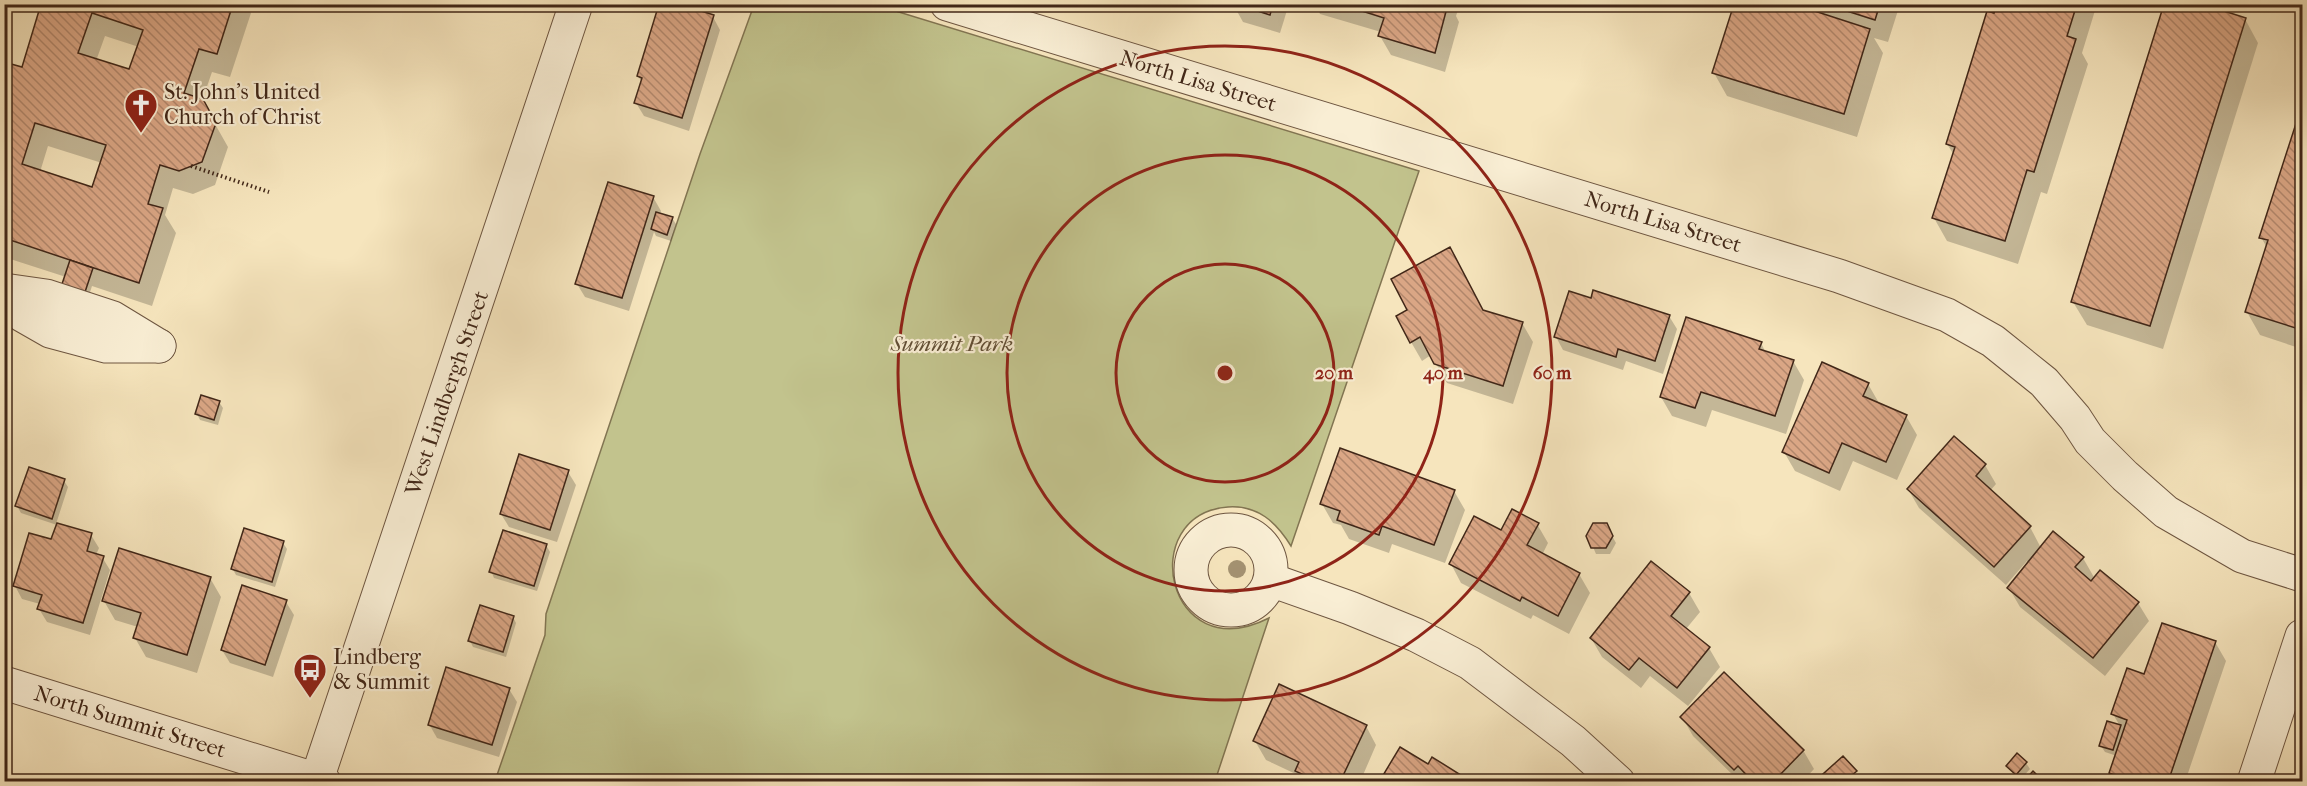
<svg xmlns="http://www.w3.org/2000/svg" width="2307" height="786" font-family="'IM FELL French Canon',serif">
	<defs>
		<pattern id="building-back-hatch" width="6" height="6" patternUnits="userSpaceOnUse" patternTransform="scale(1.5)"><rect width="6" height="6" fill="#daa685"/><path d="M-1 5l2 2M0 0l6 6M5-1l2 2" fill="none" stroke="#b2876c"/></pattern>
	</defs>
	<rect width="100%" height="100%" fill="#f6e5bd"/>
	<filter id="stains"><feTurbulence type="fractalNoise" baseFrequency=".00333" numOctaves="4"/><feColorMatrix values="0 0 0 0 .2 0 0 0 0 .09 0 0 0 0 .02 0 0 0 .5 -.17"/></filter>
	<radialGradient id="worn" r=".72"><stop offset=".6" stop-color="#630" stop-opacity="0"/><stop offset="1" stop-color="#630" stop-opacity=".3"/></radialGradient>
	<path fill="#c2c38d" stroke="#827552" stroke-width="1.5" d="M754,5h122l543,166 -128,375c-15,-24 -33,-41 -63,-39 -93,7 -62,163 41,111l-54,163h-720l50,-146 1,-21 154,-460z"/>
	<g fill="#0003" fill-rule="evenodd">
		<path d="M43,4h203l5,9 -21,64 -18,-5 -10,29 26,46 -13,38 -22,9 -20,-6 -8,27 11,18 -24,73 -60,-20 -17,53 -9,-62 -62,-20v-194l19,6zM105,36l34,11 -9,24 -34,-10zM48,146l54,17 -9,26 -53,-17z"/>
		<path d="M1233,4h56l-9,29 -37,-11z"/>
		<path d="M1315,4h145l-4,12 3,6 -14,50 -54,-17 -11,-19 1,-4 -61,-18z"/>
		<path d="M1593,4h19l-3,7z"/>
		<path d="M1735,4h165l-12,38 -14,-4 9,15 -26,84 -130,-41 -13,-23z"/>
		<path d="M1999,4h98l-15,49 6,11 -41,130 -6,-2 -23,72 -71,-23 -13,-23 20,-63 -7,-11z"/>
		<path d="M713,17l7,13 -31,101 -45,-15 -8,-13 6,-21 -4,-6z"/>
		<path d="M2245,19l13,24 -95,306 -76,-24 -14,-23z"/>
		<path d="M2301,112l1,1v236l-42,-14 -13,-23 20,-64 -6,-11z"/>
		<path d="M653,197l8,14 -1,3 12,4 4,6 -5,17 -15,-5 -2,-4 -25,79 -44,-14 -8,-13z"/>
		<path d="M1592,300l77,16 8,13 -14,45 -37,-13 -3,9 -60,-20 -7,-13z"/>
		<path d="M1409,310l74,1 39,12 11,19 -20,62 -66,-21 -16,-28 -9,6 -11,-19z"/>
		<path d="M1761,343l5,10 27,8 11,19 -18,54 -74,-24 -6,17 -34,-11 -11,-19z"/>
		<path d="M1868,384l11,19 27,13 11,19 -20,45 -44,-19 -13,30 -45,-20 -11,-19z"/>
		<path d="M219,402l4,6 -5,17 -18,-5 -3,-6z"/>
		<path d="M1954,438l31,27 11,19 -6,7 40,36 11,21 42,10 12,21 43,24 11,18 -44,55 -85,-69 -11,-19 20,-25 -2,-2 -21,24 -87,-77 -11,-19z"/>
		<path d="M568,472l8,13 -19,57 -48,-15 -8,-13z"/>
		<path d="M64,481l4,6 -12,37 35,11 8,13 -3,7 6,2 8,13 -20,65 -43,-13 -8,-13 1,-5 -18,-5 -7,-13 37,-45 5,-16 -36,-12 -4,-7z"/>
		<path d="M1454,491l11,19 -20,53 -53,-19 -3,9 -40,-14 -8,-14 -8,-2 -11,-19z"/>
		<path d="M1537,524l11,19 -6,12 37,19 11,19 -21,41 -36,-19 -2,4 -70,-36 -10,-19 51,-32z"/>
		<path d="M1606,525l10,18 -6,11h-14l-3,-7z"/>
		<path d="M283,543l4,6 -12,38 -39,-12 -4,-7z"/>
		<path d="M546,545l4,7 -13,39 -43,-13 -3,-7z"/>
		<path d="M210,578l11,19 -24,76 -51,-16 -11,-19 3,-11 -23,-7 -11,-19z"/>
		<path d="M1689,593l11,19 -14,17 23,19 11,19 -32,39 -38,-30 -9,12 -39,-31 -11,-19z"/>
		<path d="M286,602l8,13 -21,62 -43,-14 -8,-13z"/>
		<path d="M513,617l3,6 -10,34 -33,-10 -3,-6z"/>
		<path d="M2215,642l11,19 -41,121h-69l-5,-9 6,-17 -12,-4 -4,-6 19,-20 -7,-12z"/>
		<path d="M509,689l8,13 -18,55 -62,-19 -8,-14z"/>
		<path d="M1682,717l121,33 11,19 -12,13h-62l-47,-46z"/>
		<path d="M1366,726l10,19 -16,37h-57l-3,-6 -34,-16 -11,-19z"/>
		<path d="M1843,758l18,24h-45z"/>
		<path d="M2026,763l4,6 -10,11 -12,-14z"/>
	</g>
	<g fill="url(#building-back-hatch)" stroke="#412718" stroke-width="1.5" fill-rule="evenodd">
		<path d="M41,4h192l-16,50 -18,-5 -15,44 19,6 13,24 -14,39 -23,9 -19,-6 -12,39 15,4 -24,75 -135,-45v-176l18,5zM92,13l51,17 -14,39 -51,-16zM35,123l71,22 -14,42 -70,-23z"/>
		<path d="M659,4h20l35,11 -32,103 -48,-15 8,-25 -5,-2z"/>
		<path d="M1236,4h37l-3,11z"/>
		<path d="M1340,4h108l-13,49 -57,-17 6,-18z"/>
		<path d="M1734,4h59l77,25 -26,85 -132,-41z"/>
		<path d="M1825,4h55l-5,16z"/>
		<path d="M1997,4h80l-10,32 9,3 -42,133 -7,-2 -22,71 -73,-23 23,-71 -9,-3 41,-133 7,2z"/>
		<path d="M2164,4h38l44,14 -96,308 -79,-24z"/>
		<path d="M2300,111h2v219l-57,-18 23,-72 -9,-2z"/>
		<path d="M608,182l46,14 -32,102 -47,-14z"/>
		<path d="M656,212l17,5 -6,18 -16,-6z"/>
		<path d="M1450,247l33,63 40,12 -20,64 -69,-22 -14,-27 -10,6 -14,-27 11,-6 -16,-31z"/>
		<path d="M70,260l23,8 -22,66 -23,-8z"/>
		<path d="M1593,290l77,25 -15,46 -37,-12 -2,8 -62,-20 15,-46 22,7z"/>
		<path d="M1686,317l76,25 -3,7 35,11 -19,56 -74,-24 -6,16 -35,-11z"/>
		<path d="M1822,362l47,21 -6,13 44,19 -21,47 -44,-19 -13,30 -47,-21z"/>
		<path d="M201,395l19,6 -6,19 -19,-6z"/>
		<path d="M1954,436l32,28 -10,12 55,50 -37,41 -87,-78z"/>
		<path d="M1340,448l115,42 -21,55 -52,-19 -3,9 -42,-15 3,-9 -20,-7z"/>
		<path d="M519,454l50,16 -19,60 -50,-16z"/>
		<path d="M29,467l36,12 -13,40 -37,-13z"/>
		<path d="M1512,509l27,14 -12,22 53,28 -22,43 -36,-19 -2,4 -71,-37 25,-48 27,14z"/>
		<path d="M57,523l35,10 -5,18 17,5 -21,67 -46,-14 5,-14 -29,-9 16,-53 22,6z"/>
		<path d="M1593,523h14l6,13 -7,12h-15l-5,-12z"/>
		<path d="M244,528l40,13 -12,41 -41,-13z"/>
		<path d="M503,530l44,14 -13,42 -45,-14z"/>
		<path d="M2053,531l31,26 -9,10 16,14 9,-11 39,32 -46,56 -86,-70z"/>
		<path d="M119,548l92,29 -24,78 -54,-17 8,-25 -39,-12z"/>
		<path d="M1651,561l39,31 -19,24 39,31 -33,41 -38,-30 -10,12 -39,-32z"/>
		<path d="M242,585l45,15 -22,65 -44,-15z"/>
		<path d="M480,605l34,11 -11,36 -35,-11z"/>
		<path d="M2162,623l54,18 -48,141h-34l-25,-9 18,-53 -16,-6 16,-46 17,6z"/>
		<path d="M446,667l64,21 -18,57 -64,-20z"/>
		<path d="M1724,672l80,78 -31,32h-20l-15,-16 -4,4 -54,-53z"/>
		<path d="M1279,684l88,41 -27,57h-21l-24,-11 4,-9 -46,-21z"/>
		<path d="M2107,721l14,4 -8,25 -14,-4z"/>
		<path d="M1400,747l28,17 4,-7 40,25h-93z"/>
		<path d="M2017,753l10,9 -11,13 -10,-9z"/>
		<path d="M1843,756l14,15 -11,9 2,2h-34z"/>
		<path d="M2033,771l11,11h-21z"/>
	</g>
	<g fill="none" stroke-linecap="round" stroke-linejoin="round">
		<g stroke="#6e5641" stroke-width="35">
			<g id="minor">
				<path d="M947,4l892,272 108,39 46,26 51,41 31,36 15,23 35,35 41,36 76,44 60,19"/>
				<path d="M4,290l42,6 67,22 46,28"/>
				<path d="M6,290l16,25 28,16 56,15h53"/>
				<circle cx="1231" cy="570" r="40"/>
				<path d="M1271,580l79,28 66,27 54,28 103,78 45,41"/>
				<path d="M4,683l320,99"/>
				<path d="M316,782l260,-778"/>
				<path d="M2254,782l48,-146"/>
			</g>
		</g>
		<path stroke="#412718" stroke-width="4" stroke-dasharray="1.5 3" stroke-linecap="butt" d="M191,166l78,26"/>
		<use href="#minor" stroke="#f9eed4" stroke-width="33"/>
	</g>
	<circle fill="#a49272" cx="1237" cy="569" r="9"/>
	<g fill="none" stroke="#8f2418" stroke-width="3">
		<circle cx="1225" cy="373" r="109"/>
		<circle cx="1225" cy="373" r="218"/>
		<circle cx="1225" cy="373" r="327"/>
	</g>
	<defs>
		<g id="church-pin" transform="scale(1.725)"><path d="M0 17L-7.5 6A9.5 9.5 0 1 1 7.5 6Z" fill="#8f2418" stroke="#f9eed4"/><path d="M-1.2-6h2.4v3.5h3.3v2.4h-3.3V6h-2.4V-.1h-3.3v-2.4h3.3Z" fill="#fff"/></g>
		<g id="bus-pin" transform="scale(1.725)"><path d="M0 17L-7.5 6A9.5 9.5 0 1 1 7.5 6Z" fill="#8f2418" stroke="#f9eed4"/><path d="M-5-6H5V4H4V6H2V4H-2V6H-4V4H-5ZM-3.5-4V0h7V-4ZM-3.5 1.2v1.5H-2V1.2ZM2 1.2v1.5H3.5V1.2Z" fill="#fff"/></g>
	</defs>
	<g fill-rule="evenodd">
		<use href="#church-pin" x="141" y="105"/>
		<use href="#bus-pin" x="310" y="670"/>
	</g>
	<g text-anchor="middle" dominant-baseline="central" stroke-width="4.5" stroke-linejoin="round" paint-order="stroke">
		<g font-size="22" fill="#412718" stroke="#f9eed4">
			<text transform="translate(1198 81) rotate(17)">North Lisa Street</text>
			<text transform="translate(1663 222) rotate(17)">North Lisa Street</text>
			<text transform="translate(447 393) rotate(-71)">West Lindbergh Street</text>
			<text transform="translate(130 722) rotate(17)">North Summit Street</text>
		</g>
		<g font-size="22" fill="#412718" stroke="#f9eed4" text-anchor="start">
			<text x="164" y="92">St. John's United<tspan x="164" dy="25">Church of Christ</tspan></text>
			<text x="333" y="657">Lindberg<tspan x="333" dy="25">&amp; Summit</tspan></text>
		</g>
		<g font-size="22" font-style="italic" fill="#614e35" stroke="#f9eed4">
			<text x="952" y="344">Summit Park</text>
		</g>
	</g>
	<circle cx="1225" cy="373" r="9" fill="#8f2418" stroke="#f9eed4" stroke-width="3"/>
	<g font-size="18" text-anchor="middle" font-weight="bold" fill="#8f2418" stroke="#f9eed4" stroke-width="4.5" stroke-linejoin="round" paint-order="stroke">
		<text x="1334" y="379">20 m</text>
		<text x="1443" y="379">40 m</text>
		<text x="1552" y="379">60 m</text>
	</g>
	<rect width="2307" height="786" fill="none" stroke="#f6e5bd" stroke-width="24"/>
	<rect x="6" y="6" width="2295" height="774" fill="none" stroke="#412718" stroke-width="3"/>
	<rect x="12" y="12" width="2283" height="762" fill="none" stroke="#412718" stroke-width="1.5"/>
	<rect width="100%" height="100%" filter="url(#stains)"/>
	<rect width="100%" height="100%" fill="url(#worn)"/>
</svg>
